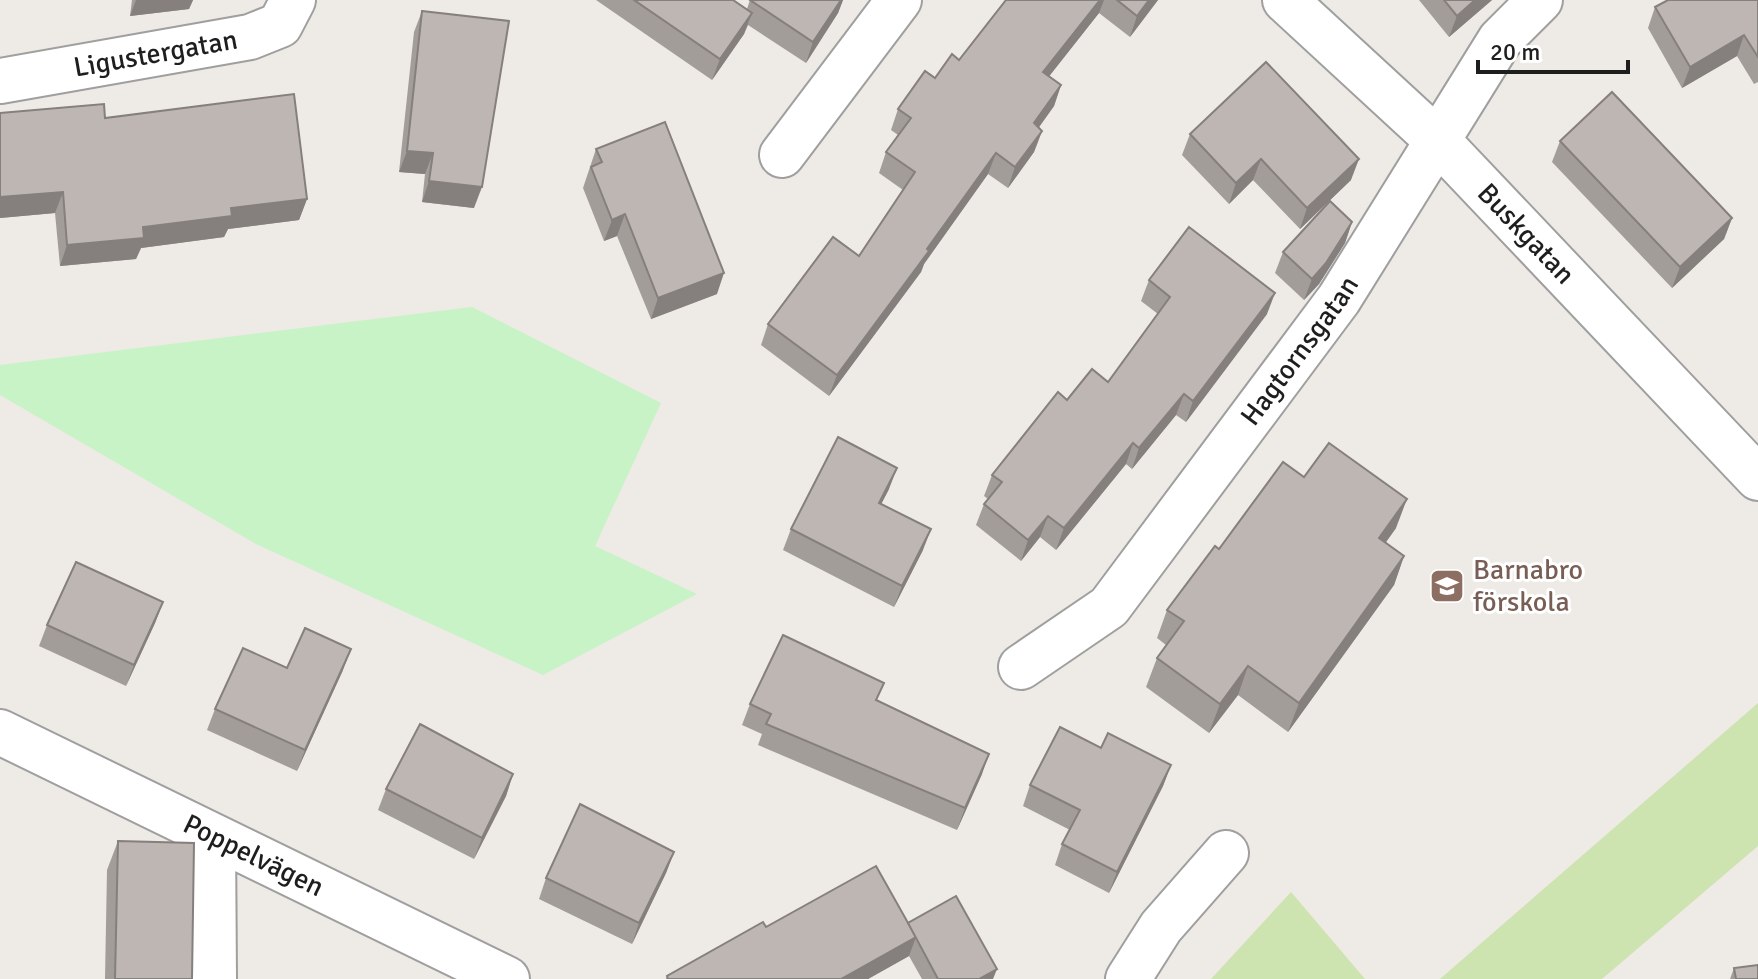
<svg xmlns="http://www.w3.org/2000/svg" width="1758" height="979" font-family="Signika,sans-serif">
	<rect width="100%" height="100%" fill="#eeeae5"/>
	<g fill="#cde3b0">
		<path d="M1758,703v143l-156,133h-162z"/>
		<path d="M1291,892l74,87h-154z"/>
	</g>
	<path fill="#c7f3c6" d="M472,307l189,96 -66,143 102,48 -154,81 -287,-131 -256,-149v-30z"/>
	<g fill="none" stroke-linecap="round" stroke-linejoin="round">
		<g stroke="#9f9f9f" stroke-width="48">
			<g id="minor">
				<path id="s1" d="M1285,0l153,141 320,337"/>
				<path id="s2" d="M0,81l250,-44 30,-12 13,-25"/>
				<path d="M782,155l117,-155"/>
				<path id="s3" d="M1021,667l88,-60 230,-308 161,-259 40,-40"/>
				<path id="s4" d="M0,732l507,247"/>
				<path d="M213,837l1,142"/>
				<path d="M1128,979l33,-52 65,-74"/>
			</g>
		</g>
		<use href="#minor" stroke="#fff" stroke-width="44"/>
	</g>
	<g fill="#a39d99">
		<path d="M132,0h61l-4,9 -59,7z"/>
		<path d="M596,0h137l14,9 3,-9h93l-5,13 -32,50 -58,-38 -4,9 -32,46z"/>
		<path d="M1006,0h152l-28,37 -31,-24 -50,63 12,9 -7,21 -15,21 3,4 -8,21 -26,36 -20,-14 -64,90 -3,8 -92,124 -68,-51 7,-21 91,-68 44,-66 -24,-17 7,-21 12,-17 -7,-5 7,-21 37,-31 24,-18z"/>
		<path d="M1419,0h73l-43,37z"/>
		<path d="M1758,0v82l-4,2 -17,-28 -55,32 -34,-60 7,-21z"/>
		<path d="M422,11l52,197 -52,-6 3,-28 -26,-2 15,-140z"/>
		<path d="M105,118l202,81 -8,21 -71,9 -4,8 -83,11 -5,11 -76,7 -5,-53 -55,5z"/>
		<path d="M1190,134l161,46 -51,49 -47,-49 -24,24 -47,-49z"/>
		<path d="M1560,141l172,77 -8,21 -52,49 -120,-126z"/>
		<path d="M596,149l121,145 -66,25 -34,-83 -13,5 -21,-53z"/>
		<path d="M1352,222l-7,21 -26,41 -15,16 -29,-27 8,-21z"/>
		<path d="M1149,280l118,34 -81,108 -10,-7 -44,54 -6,-5 -70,86 -16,-13 -19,24 -45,-36 8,-21 4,-5 -4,-3 8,-21 75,-75 41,-18 50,-68 -17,-13z"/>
		<path d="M1304,477l92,51 -10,14 18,14 -10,29 -106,147 -50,-37 -29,38 -63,-46 11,-29 9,-13 -9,-7 10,-28 52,-61z"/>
		<path d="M889,489l-8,15 42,46 -29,57 -111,-57 8,-21z"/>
		<path d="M163,602l-8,21 -29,63 -87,-40 8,-21z"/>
		<path d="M343,670l-46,101 -90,-41 8,-21z"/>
		<path d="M877,700l105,74 -25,56 -199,-85 4,-11 -20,-9 8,-21z"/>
		<path d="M1101,748l70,17 -8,21 -54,107 -54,-28 7,-21 8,-14 -47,-24 7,-21z"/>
		<path d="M513,774l-7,22 -32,63 -96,-49 8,-21z"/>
		<path d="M118,841l74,138h-87l2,-109z"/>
		<path d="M674,852l-8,21 -34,71 -93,-45 7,-21z"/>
		<path d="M908,923l85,56h-71l-13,-23 -41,23h-202l1,-3 99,-49z"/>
		<path d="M1734,968l24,11h-28z"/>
	</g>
	<g fill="#857f7d">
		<path d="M136,0h57l-4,9 -59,7z"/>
		<path d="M841,0h2l-5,13 -32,50 7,-21z"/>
		<path d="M1100,0h4l-5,13 -63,80 7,-21z"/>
		<path d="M1149,0h9l-28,37 7,-21z"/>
		<path d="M1475,0h17l-43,37 8,-21z"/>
		<path d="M752,13l-8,21 -32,46 8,-21z"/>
		<path d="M1744,35l-7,21 -55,32 8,-21z"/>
		<path d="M1061,85l-7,21 -27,38 7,-21z"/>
		<path d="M1042,131l-8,21 -26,36 7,-21z"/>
		<path d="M407,151l26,2 -8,21 -26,-2z"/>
		<path d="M996,153l-8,21 -64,90 -3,8 -92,124 8,-21z"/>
		<path d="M1261,159l-8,21 -24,24 7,-21z"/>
		<path d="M1359,159l-8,21 -51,49 7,-21z"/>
		<path d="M429,181l53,6 -8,21 -52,-6z"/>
		<path d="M63,192l-8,21 -55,5v-21z"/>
		<path d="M307,199l-8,21 -71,9 -4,8 -83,11 -5,11 -76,7 7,-21 164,-37z"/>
		<path d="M625,214l-8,22 -13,5 8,-21z"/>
		<path d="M1732,218l-8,21 -52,49 8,-21z"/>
		<path d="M1352,222l-7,21 -26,41 -15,16 8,-21z"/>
		<path d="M724,273l-7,21 -66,25 7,-21z"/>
		<path d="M1275,293l-8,21 -81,108 7,-21z"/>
		<path d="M1184,394l-8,21 -44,54 7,-21z"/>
		<path d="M1133,443l-7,21 -70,86 8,-22z"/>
		<path d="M897,468l-8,21 -18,35 8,-21z"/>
		<path d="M1407,499l-11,29 -28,39 11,-29z"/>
		<path d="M1048,516l-8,21 -19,24 7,-21z"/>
		<path d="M931,529l-8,21 -29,57 8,-21z"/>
		<path d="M1404,556l-10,29 -106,147 11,-29z"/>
		<path d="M163,602l-8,21 -29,63 8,-21z"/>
		<path d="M351,649l-8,21 -46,101 8,-21z"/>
		<path d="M1248,666l-10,29 -29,38 11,-29z"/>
		<path d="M989,754l-7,20 -25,56 8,-22z"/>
		<path d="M1171,765l-8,21 -54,107 8,-21z"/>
		<path d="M513,774l-7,22 -32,63 8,-21z"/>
		<path d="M674,852l-8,21 -34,71 7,-21z"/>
		<path d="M916,937l-7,19 -41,23h-27z"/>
		<path d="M997,969l-4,10h-14z"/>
	</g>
	<g fill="#beb6b2" stroke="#857f7d" stroke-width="2">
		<path d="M634,0h99l19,13 -32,46z"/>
		<path d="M750,0h91l-28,42z"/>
		<path d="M1006,0h94l-57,72 18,13 -27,38 8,8 -27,36 -19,-14 -69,96 2,2 -92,124 -69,-51 65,-87 26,19 56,-84 -29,-20 25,-34 -13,-9 27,-38 10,7 17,-24 7,6z"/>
		<path d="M1117,0h32l-12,16z"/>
		<path d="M1444,0h31l-18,16z"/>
		<path d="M1668,0h90v57l-14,-22 -54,32 -35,-60z"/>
		<path d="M422,11l87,10 -27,166 -53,-6 4,-28 -26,-2z"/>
		<path d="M1266,62l93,97 -52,49 -46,-49 -25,24 -46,-49z"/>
		<path d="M1612,92l120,126 -52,49 -120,-126z"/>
		<path d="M294,94l13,105 -76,9 1,8 -89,11 1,11 -77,7 -4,-53 -63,5v-84l104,-9 1,14z"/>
		<path d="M665,122l59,151 -66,25 -33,-84 -13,6 -21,-53 11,-5 -6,-13z"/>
		<path d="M1330,201l22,21 -26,41 -14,16 -29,-27z"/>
		<path d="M1189,227l86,66 -82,108 -9,-7 -45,54 -6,-5 -69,85 -16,-12 -20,24 -44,-36 18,-22 -10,-7 66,-83 9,8 25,-31 16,13 62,-85 -21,-17z"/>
		<path d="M838,437l59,31 -18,35 52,26 -29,57 -111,-57z"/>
		<path d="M1329,443l78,56 -28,39 25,18 -105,147 -51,-37 -28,38 -63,-46 27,-37 -17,-11 48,-64 4,3 64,-87 21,15z"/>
		<path d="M76,562l87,40 -29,63 -87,-40z"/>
		<path d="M305,628l46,21 -46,101 -90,-41 28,-61 44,20z"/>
		<path d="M783,635l101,48 -8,17 113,54 -24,54 -199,-84 5,-10 -21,-10z"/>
		<path d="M420,724l93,50 -31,64 -96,-49z"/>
		<path d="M1060,727l41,21 7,-15 63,32 -54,107 -55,-28 18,-34 -50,-25z"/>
		<path d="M580,804l94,48 -35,71 -93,-45z"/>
		<path d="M118,841l76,2 -2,136h-77z"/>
		<path d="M876,866l40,71 -75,42h-173l-1,-3 96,-54 3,5z"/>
		<path d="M956,896l41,73 -18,10h-41l-30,-56z"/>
		<path d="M1758,965v14h-22l-2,-11z"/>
	</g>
	<defs>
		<g id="school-square" transform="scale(1.8)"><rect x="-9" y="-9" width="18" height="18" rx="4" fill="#8d6e63" stroke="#fff"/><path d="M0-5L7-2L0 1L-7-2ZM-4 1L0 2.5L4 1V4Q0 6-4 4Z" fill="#fff"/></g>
	</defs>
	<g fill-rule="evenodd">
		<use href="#school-square" x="1447" y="586"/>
	</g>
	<g text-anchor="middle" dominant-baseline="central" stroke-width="6" stroke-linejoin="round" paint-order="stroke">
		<g font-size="28" fill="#1e1e1e" stroke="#fff">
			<text stroke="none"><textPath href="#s2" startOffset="158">Ligustergatan</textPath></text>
			<text stroke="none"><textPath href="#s1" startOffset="336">Buskgatan</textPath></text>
			<text stroke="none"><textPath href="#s3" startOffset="426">Hagtornsgatan</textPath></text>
			<text stroke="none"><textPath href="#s4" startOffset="282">Poppelvägen</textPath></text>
		</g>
		<g font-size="28" fill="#785e54" stroke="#fff" text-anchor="start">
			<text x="1473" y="570">Barnabro<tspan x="1473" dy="32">förskola</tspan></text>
		</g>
	</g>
	<path d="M1478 60v12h150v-12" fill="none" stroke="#1e1e1e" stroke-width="4"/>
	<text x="1490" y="60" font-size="24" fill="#1e1e1e" stroke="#ffffff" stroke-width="6" paint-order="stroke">20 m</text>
</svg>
